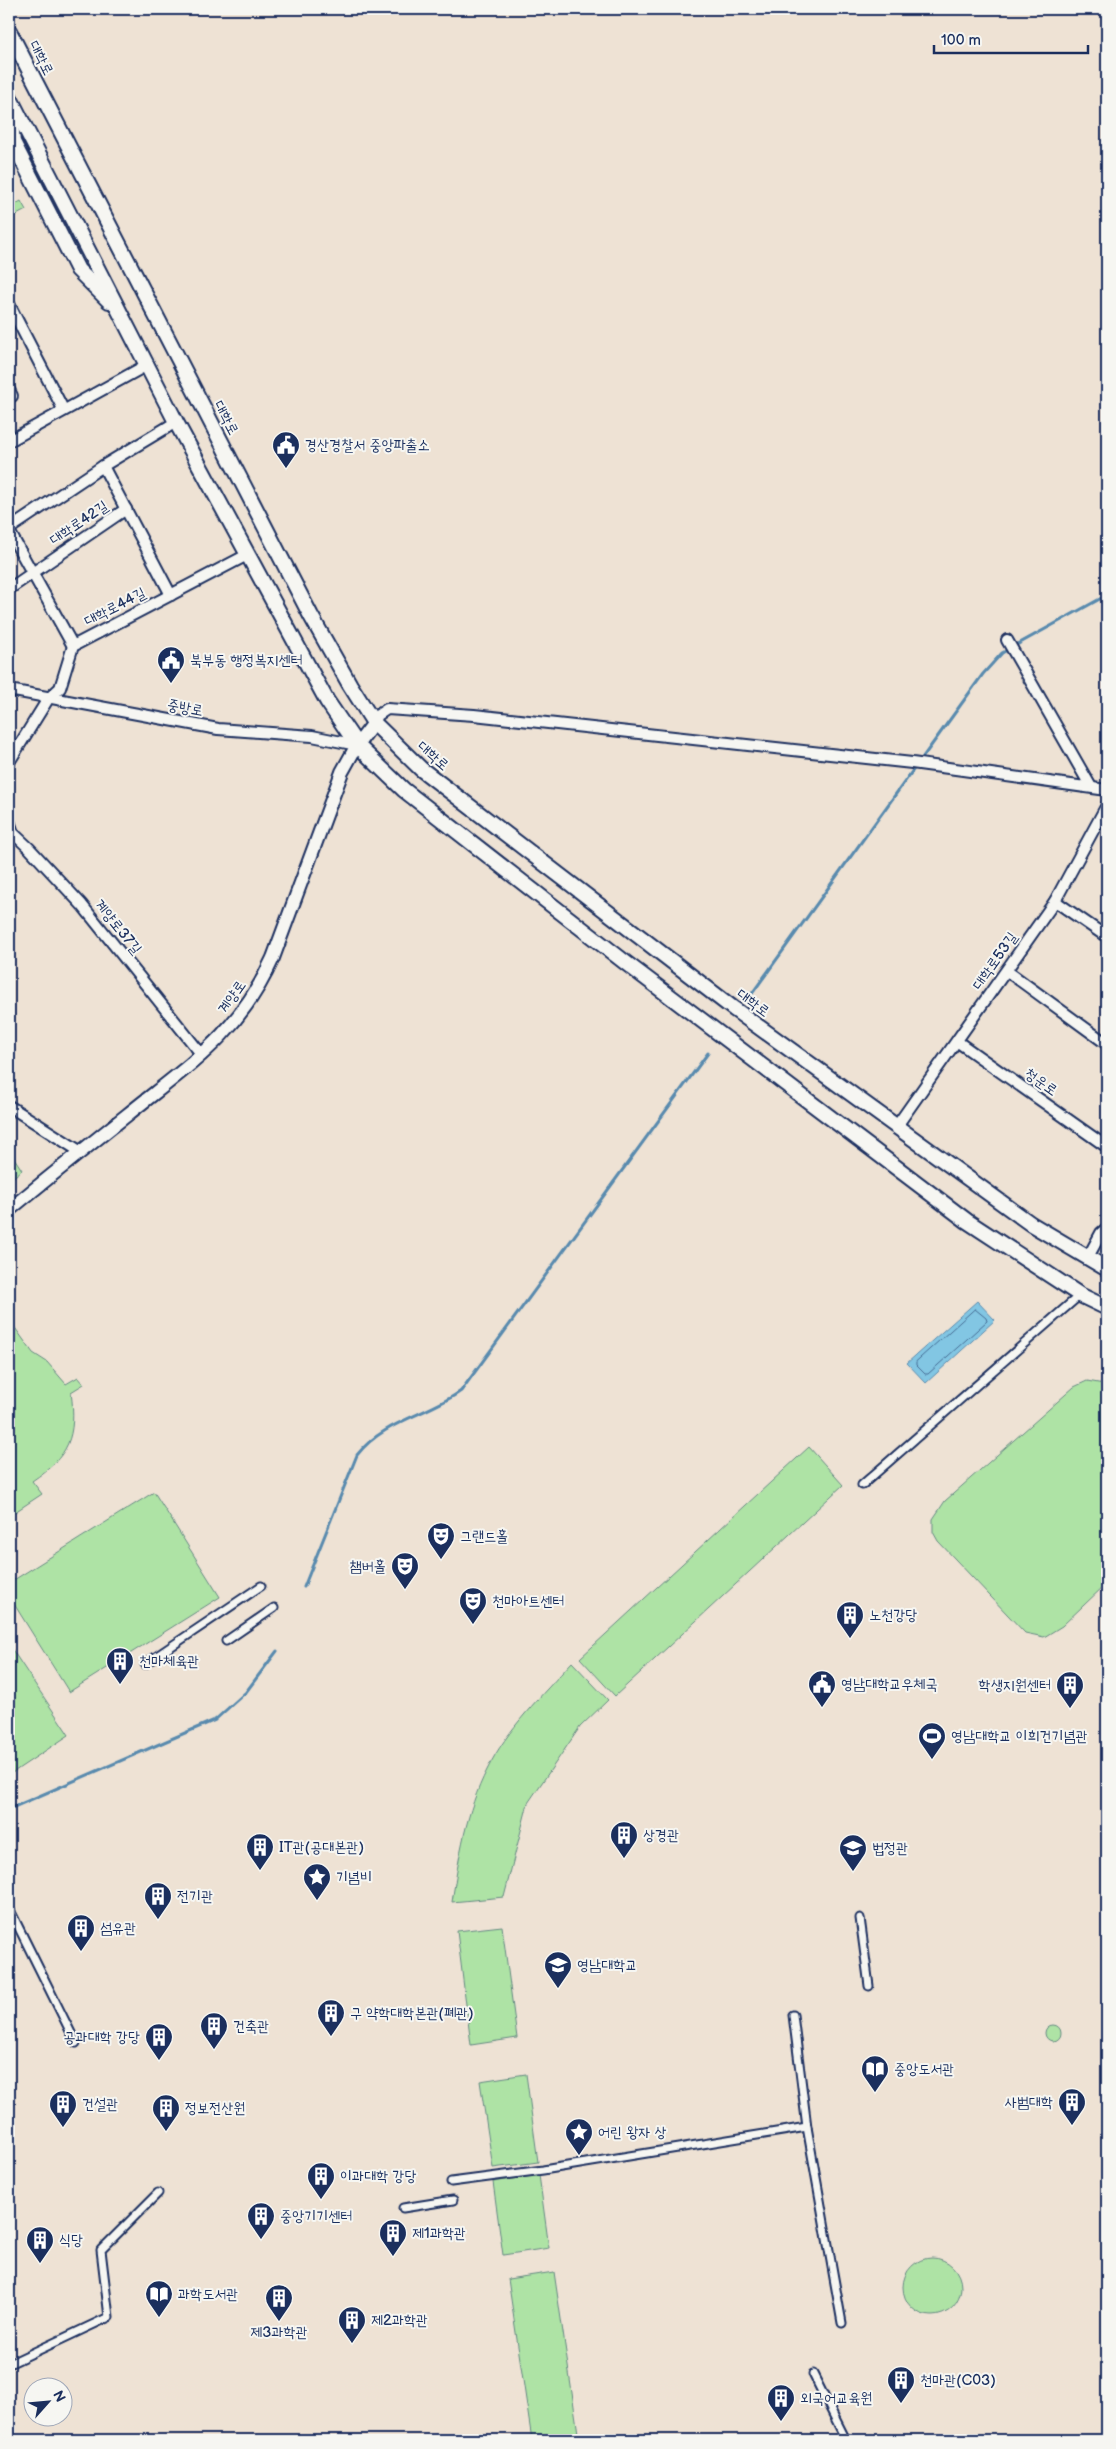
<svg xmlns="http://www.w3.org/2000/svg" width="1116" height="2449" font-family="'Balsamiq Sans','Poor Story',sans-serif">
	<rect width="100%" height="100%" fill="#eee2d4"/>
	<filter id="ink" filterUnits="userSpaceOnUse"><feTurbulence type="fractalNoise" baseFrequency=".02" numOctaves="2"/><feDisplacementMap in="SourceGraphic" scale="10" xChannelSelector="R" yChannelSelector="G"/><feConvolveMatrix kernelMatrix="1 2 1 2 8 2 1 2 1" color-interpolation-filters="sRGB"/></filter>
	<g filter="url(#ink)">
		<g fill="#aee3a5" stroke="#648982">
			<path d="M21,201l5,9 -17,9v-11z"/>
			<path d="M9,1150l13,20 -13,11z"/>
			<path d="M13,1325l20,28 14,9 19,22 12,-7 6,7 -13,8c6,45 -2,64 -39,89l10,13 -33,22v-188z"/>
			<path d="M1087,1381l17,3 3,4v197h-2l-43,41 -18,11 -19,-4 -87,-92 -5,-9v-13l12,-18 129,-114z"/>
			<path d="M809,1447l34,38 -228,211 -35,-38z"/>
			<path d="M154,1492l66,105 -151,95 -60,-96v-13z"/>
			<path d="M9,1645l60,90 -60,40z"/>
			<path d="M572,1662l36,38 -28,27 -52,76 -24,94 -52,5c7,-45 14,-91 35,-132 20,-41 55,-75 85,-108z"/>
			<path d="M502,1926l15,112 -46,7 -14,-114z"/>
			<circle cx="1053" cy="2033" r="8"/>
			<path d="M526,2074l12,88 -45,6 -13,-87z"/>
			<path d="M539,2175l10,73 -46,7 -10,-73z"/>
			<circle cx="932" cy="2287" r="29"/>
			<path d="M554,2272l25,168h-47l-24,-161z"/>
		</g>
		<path fill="#82c6e3" stroke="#598aae" d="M977,1301l18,19 -69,63 -19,-20z"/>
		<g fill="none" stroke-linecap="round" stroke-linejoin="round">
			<path stroke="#446b93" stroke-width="1" d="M975,1309l11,9 1,3 -59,53h-3l-9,-9v-3z"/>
			<g stroke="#598aae" stroke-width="3">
				<path d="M920,761l63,-87 19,-21 105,-58"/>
				<path d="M751,995l165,-229"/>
				<path d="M304,1587l53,-132c26,-34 71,-40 104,-64l247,-338"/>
				<path d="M9,1809l206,-89 31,-28 31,-41"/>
			</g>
			<g stroke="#1b2f5e" stroke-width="11">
				<g id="pedestrian">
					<path d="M862,1485l218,-190"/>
					<path d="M226,1641l48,-33"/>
					<path d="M145,1664l116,-78"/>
					<path d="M9,1908l67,135"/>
					<path d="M860,1918l9,68"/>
					<path d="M793,2015l14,112 35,196"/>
					<path d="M451,2182l92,-12 264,-43"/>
					<path d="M403,2208l50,-8"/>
					<path d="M9,2364l100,-47 -8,-67 57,-57"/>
					<path d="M813,2374l33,66"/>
				</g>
			</g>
			<g stroke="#1b2f5e" stroke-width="14">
				<g id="minor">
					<path d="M9,304l54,105"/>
					<path d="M9,390l3,6 -3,1"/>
					<path d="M9,441l138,-76"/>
					<path d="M103,466l68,129"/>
					<path d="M9,529l94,-63 73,-44"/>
					<path d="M9,531l64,115"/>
					<path d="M9,589l117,-80"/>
					<path d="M1007,640l84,147"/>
					<path d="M9,690l209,39 94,7 45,9"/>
					<path d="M374,723l4,-8 9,-6 87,6 438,48 195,27"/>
					<path d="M9,762l39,-63 12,-11 13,-42 174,-91"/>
					<path d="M9,821l4,12 16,15 53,57 120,150"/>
					<path d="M1055,901l52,36"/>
					<path d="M1007,971l100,73"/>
					<path d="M958,1042l149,105"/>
					<path d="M9,1106l72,46"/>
					<path d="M896,1127l159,-226 52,-96"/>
					<path d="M1087,1259l14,-26 6,-5"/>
				</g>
			</g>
			<g stroke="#1b2f5e" stroke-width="16">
				<path id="tertiary" d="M9,1210c39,-32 79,-64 118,-95 63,-51 112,-81 146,-157l69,-186 15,-27 17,-22"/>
			</g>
			<g stroke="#1b2f5e" stroke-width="18">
				<g id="secondary">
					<path d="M9,31l302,585 39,69 24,38 47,46 313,240 297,215 76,45"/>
					<path d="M9,96l167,326 151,279 30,44 47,45 222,173 341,258 113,74 27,13"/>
					<path d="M9,104l4,38 65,128 31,31"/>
				</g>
			</g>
			<use href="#pedestrian" stroke="#f6f6f2" stroke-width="7"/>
			<use href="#minor" stroke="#f6f6f2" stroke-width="10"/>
			<use href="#tertiary" stroke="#f6f6f2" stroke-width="12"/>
			<use href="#secondary" stroke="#f6f6f2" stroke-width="14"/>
		</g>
	</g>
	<defs>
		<g id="civic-pin" transform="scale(1.4375)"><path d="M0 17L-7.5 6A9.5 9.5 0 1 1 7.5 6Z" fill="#1b2f5e" stroke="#f6f6f2"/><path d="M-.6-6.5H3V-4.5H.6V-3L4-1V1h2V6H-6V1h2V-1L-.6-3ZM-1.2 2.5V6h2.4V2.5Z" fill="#fff"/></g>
		<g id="theatre-pin" transform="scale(1.4375)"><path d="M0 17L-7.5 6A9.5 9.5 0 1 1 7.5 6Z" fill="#1b2f5e" stroke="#f6f6f2"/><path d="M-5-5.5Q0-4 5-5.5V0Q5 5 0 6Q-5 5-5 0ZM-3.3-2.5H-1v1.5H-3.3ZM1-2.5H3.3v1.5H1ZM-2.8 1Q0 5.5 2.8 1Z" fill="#fff"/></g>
		<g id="building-pin" transform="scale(1.4375)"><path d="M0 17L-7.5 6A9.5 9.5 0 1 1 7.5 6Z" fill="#1b2f5e" stroke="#f6f6f2"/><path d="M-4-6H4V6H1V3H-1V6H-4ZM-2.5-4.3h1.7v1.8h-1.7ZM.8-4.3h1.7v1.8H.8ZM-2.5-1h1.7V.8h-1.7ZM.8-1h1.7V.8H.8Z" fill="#fff"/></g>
		<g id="stadium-pin" transform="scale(1.4375)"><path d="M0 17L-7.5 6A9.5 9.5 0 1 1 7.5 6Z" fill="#1b2f5e" stroke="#f6f6f2"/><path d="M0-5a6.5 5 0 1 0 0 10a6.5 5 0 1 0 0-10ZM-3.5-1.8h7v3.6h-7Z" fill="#fff"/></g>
		<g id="university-pin" transform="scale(1.4375)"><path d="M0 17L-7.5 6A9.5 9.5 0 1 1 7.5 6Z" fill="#1b2f5e" stroke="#f6f6f2"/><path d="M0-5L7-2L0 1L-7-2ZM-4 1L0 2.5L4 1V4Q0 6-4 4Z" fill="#fff"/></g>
		<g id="sight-pin" transform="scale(1.4375)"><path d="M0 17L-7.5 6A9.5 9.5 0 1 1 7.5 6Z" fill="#1b2f5e" stroke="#f6f6f2"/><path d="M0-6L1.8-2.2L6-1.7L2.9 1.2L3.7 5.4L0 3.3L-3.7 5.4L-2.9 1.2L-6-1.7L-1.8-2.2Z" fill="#fff"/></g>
		<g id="library-pin" transform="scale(1.4375)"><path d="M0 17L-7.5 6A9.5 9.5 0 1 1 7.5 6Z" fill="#1b2f5e" stroke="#f6f6f2"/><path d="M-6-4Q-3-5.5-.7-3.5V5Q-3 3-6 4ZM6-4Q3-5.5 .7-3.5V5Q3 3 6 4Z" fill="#fff"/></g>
	</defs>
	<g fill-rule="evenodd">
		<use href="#civic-pin" x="286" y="445"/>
		<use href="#civic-pin" x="171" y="660"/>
		<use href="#theatre-pin" x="441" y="1536"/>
		<use href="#theatre-pin" x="405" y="1566"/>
		<use href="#theatre-pin" x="473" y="1601"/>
		<use href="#building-pin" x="850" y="1615"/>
		<use href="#building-pin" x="120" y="1661"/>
		<use href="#civic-pin" x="822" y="1684"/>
		<use href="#building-pin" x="1070" y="1685"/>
		<use href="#stadium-pin" x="932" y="1736"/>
		<use href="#building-pin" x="624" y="1835"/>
		<use href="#building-pin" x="260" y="1847"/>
		<use href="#university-pin" x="853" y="1848"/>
		<use href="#sight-pin" x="317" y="1877"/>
		<use href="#building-pin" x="158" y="1896"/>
		<use href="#building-pin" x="81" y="1928"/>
		<use href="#university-pin" x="558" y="1965"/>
		<use href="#building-pin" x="331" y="2013"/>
		<use href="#building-pin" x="214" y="2026"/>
		<use href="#building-pin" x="159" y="2037"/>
		<use href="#library-pin" x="875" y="2069"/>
		<use href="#building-pin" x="1072" y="2102"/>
		<use href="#building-pin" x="63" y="2104"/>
		<use href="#building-pin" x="166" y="2108"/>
		<use href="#sight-pin" x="579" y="2132"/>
		<use href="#building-pin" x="321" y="2176"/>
		<use href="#building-pin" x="261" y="2216"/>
		<use href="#building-pin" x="393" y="2233"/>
		<use href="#building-pin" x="40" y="2240"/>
		<use href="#library-pin" x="159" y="2294"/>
		<use href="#building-pin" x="279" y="2298"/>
		<use href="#building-pin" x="352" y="2320"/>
		<use href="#building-pin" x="901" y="2380"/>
		<use href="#building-pin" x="781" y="2398"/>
	</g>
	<g text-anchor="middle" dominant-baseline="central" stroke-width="4" stroke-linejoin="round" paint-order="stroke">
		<g font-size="15" fill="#1b2f5e" stroke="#f6f6f2">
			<text transform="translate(41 58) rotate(63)">대학로</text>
			<text transform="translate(226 418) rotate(62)">대학로</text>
			<text transform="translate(79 523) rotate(-34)">대학로42길</text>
			<text transform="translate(115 607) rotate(-27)">대학로44길</text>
			<text transform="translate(185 708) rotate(10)">중방로</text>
			<text transform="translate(433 756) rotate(41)">대학로</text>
			<text transform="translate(118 927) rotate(51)">계양로37길</text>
			<text transform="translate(995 961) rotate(-55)">대학로53길</text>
			<text transform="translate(232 997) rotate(-55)">계양로</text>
			<text transform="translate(753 1003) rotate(36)">대학로</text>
			<text transform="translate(1041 1082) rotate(35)">청운로</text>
		</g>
		<g font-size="15" fill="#1b2f5e" stroke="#f6f6f2" text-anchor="start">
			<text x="305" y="445">경산경찰서 중앙파출소</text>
			<text x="190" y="660">북부동 행정복지센터</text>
			<text x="460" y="1536">그랜드홀</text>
			<text x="386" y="1566" text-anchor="end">챔버홀</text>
			<text x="492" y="1601">천마아트센터</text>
			<text x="869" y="1615">노천강당</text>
			<text x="139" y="1661">천마체육관</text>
			<text x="841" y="1684">영남대학교우체국</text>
			<text x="1051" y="1685" text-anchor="end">학생지원센터</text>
			<text x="951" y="1736">영남대학교 이희건기념관</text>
			<text x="643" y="1835">상경관</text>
			<text x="279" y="1847">IT관(공대본관)</text>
			<text x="872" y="1848">법정관</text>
			<text x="336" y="1877">기념비</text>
			<text x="177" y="1896">전기관</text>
			<text x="100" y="1928">섬유관</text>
			<text x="577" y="1965">영남대학교</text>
			<text x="350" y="2013">구 약학대학본관(폐관)</text>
			<text x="233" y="2026">건축관</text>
			<text x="140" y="2037" text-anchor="end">공과대학 강당</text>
			<text x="894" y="2069">중앙도서관</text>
			<text x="1053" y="2102" text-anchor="end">사범대학</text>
			<text x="82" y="2104">건설관</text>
			<text x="185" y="2108">정보전산원</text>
			<text x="598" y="2132">어린 왕자 상</text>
			<text x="340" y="2176">이과대학 강당</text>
			<text x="280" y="2216">중앙기기센터</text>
			<text x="412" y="2233">제1과학관</text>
			<text x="59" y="2240">식당</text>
			<text x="178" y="2294">과학도서관</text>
			<text x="371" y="2320">제2과학관</text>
			<text x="279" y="2332" text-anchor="middle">제3과학관</text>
			<text x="920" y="2380">천마관(C03)</text>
			<text x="800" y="2398">외국어교육원</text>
		</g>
	</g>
	<rect width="1116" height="2449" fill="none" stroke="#f6f6f2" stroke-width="30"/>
	<rect x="15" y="15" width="1086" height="2419" fill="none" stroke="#1b2f5e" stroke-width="2" filter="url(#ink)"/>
	<g transform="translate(48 2402) rotate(63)"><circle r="24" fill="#f6f6f2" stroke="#9ea6b7"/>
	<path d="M0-4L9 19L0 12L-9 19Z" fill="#1b2f5e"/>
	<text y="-8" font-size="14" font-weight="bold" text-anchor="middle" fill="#1b2f5e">N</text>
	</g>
	<path d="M934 45v8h154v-8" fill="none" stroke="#1b2f5e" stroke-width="2.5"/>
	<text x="941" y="45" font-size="15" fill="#1b2f5e" stroke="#f6f6f2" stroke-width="4" paint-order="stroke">100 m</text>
</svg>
